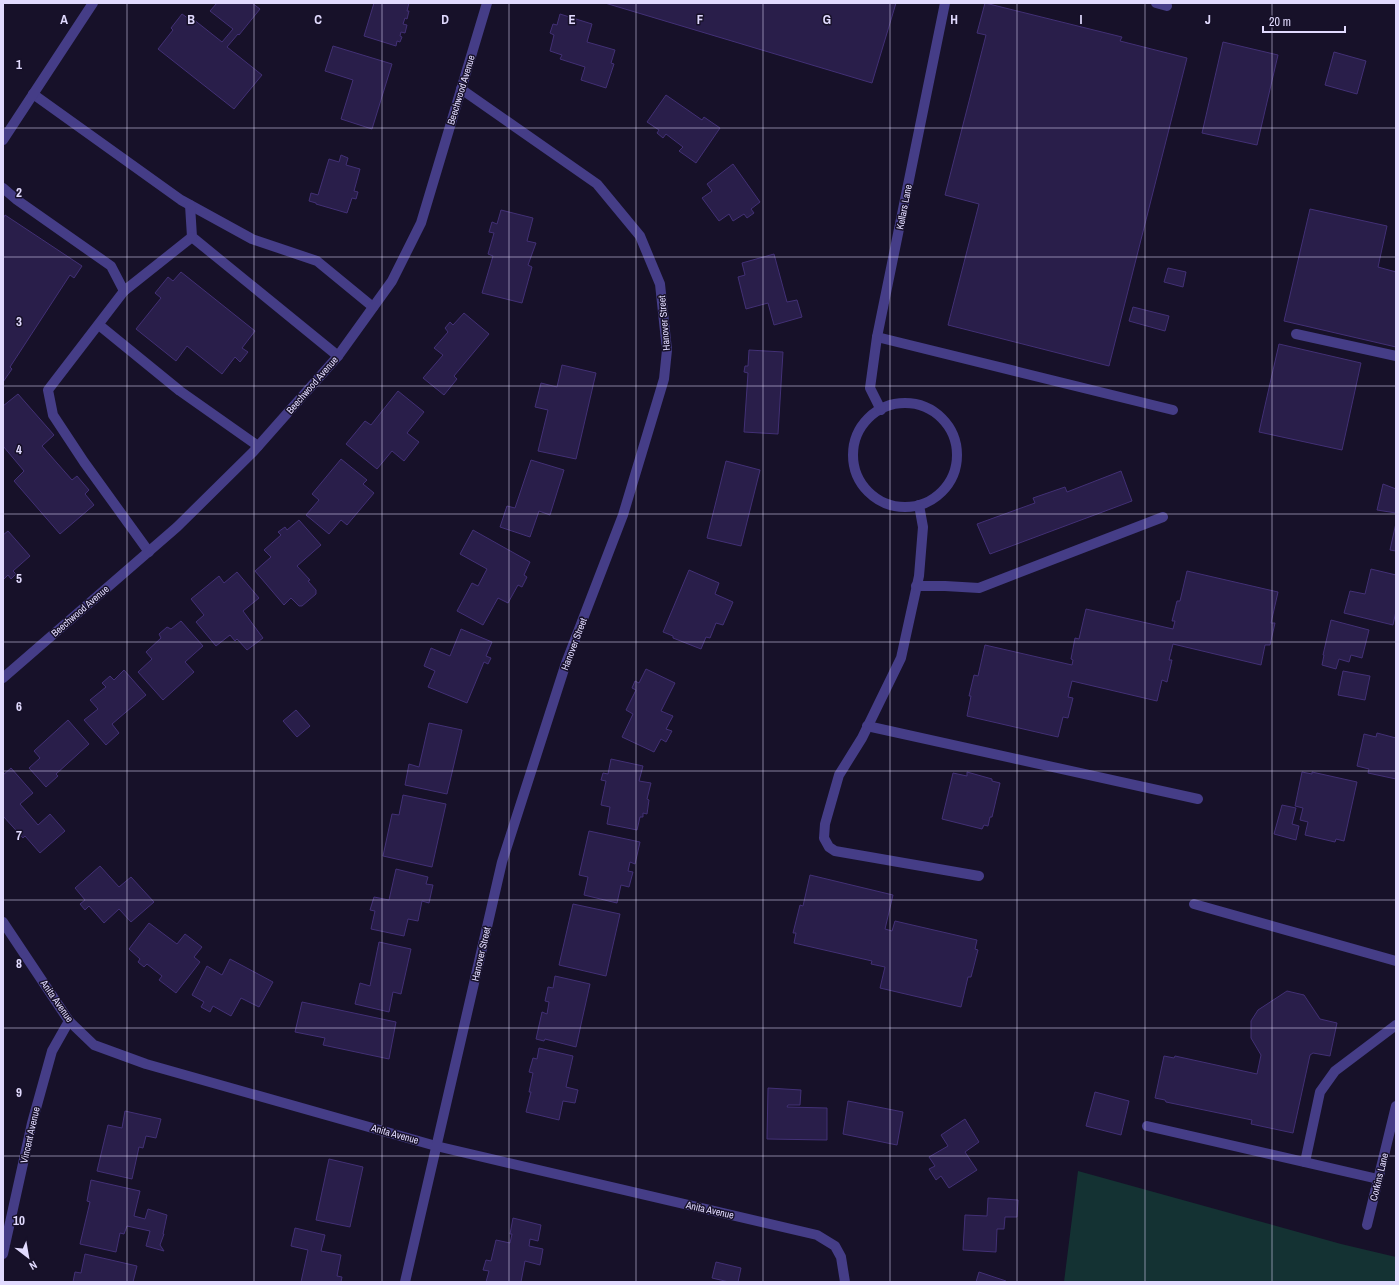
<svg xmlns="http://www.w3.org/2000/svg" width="1399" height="1285" font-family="'Archivo Narrow',sans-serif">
	<rect width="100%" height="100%" fill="#171129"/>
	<path fill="#143233" d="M1078,1171l263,73 55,13v25h-332z"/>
	<g fill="#291e4a" stroke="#423075">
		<path d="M217,3h35l8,6 -21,26 -1,-1 -11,13 35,28 -28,34 -76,-60 15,-19 -2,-2 11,-14 10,7 1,-2 29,23 11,-13 -23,-18z"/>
		<path d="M374,3h35l-2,8h2l-2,8 -2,-1 -2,6 4,1 -2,8 -4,-1 -1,4 2,1 -2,5 -3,-1 -1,5 -32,-10z"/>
		<path d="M605,3h291l-24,80z"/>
		<path d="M985,3l137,34 -2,4 67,17 -78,308 -161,-41 31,-121 -34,-9 41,-160 -9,-2z"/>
		<path d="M560,14l32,10 -5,18 28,8 -4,13 3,1 -8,24 -25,-8 4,-13 -25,-8 2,-4 -12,-4 4,-16 -4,-2 3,-9 4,1z"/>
		<path d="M1223,42l55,13 -21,90 -55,-12z"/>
		<path d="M333,46l59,18 -20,65 -31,-10 12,-39 -28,-9z"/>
		<path d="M1334,52l32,9 -9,33 -32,-9z"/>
		<path d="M666,95l36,25 2,-3 16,11 -24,35 -17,-12 4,-4 -17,-13 -3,4 -6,-5 2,-3 -12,-8z"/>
		<path d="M341,155l7,3 -2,7 14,4 -6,22 4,1 -2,7 -4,-1 -5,15 -31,-9v-1l-7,-2 2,-8 7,2 11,-36 10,3z"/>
		<path d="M733,164l27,38 -9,7 3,4 -7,5 -3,-4 -11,7 -4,-7 -10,7 -17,-23 10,-7 -5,-7z"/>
		<path d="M1310,209l77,17 -9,41 18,5v75l-112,-26z"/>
		<path d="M501,210l32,8 -6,23 9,2 -8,22 4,2 -10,36 -40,-10 11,-37 -5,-2 6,-21 -5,-1 3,-10 5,2z"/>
		<path d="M5,215l77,51 -8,12 -4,-3 -60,92 2,2 -9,13v-163z"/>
		<path d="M774,254l13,48 10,-2 5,17 -28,8 -6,-22 -22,6 -8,-32 7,-2 -3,-12z"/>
		<path d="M1168,268l18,4 -3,15 -19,-5z"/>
		<path d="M181,272l74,59 -13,17 6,4 -8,10 -5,-5 -13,17 -35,-28 -11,15 -40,-32 25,-31 -6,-5 13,-16 5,4z"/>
		<path d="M1133,307l36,9 -4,15 -36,-10z"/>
		<path d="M464,313l25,21 -35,42 3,3 -13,16 -21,-17 20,-23 -9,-7 14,-16 -3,-4 5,-6 3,3z"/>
		<path d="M1279,344l82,19 -19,87 -83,-18z"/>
		<path d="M749,350l34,2 -5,82 -34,-2 4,-59 -4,-1 1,-6h3z"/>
		<path d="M562,365l34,8 -20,86 -38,-8 10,-41 -13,-3 6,-24 16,4z"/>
		<path d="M398,391l26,21 -17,21 12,9 -15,19 -12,-10 -15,18 -31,-25 19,-23 6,4z"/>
		<path d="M18,394l36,41 -12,11 30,34 5,-4 12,14 -4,4 9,11 -34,29 -46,-53 10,-10 -21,-25v-40z"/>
		<path d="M341,459l26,21 -4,4 11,9 -27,32 -6,-5 -12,14 -23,-19 13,-15 -7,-6z"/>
		<path d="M531,460l33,10 -14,45 -11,-4 -9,26 -30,-10 7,-21 8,2z"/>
		<path d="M726,461l34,9 -19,76 -34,-8z"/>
		<path d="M1121,471l11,30 -142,53 -13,-30 58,-21 -2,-5 32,-11 2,5z"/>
		<path d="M1383,484l13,5v24l-19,-3z"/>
		<path d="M299,520l22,25 -24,21 13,14 -2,1 8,9v4l-14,12h-3l-8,-8 -7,7 -29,-34 16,-14 -7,-7 17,-15 -3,-3 7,-5 2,3z"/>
		<path d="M1396,523v28l-6,-1z"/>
		<path d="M473,530l57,32 -6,13 3,2 -5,10 -4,-2 -10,18 -10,-5 -15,27 -26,-14 15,-28 6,3 9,-17 -27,-15z"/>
		<path d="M8,531l22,25 -17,15 3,3 -5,5 -3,-4 -5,5v-45z"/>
		<path d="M1371,569l25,6v36l-3,14 -49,-12 6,-22 15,3z"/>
		<path d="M689,570l30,13 -4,11 18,8 -10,23 -7,-2 -6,15 -4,-1 -5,12 -28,-11v-2l-10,-4z"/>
		<path d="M1187,571l91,21 -7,31h4l-5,22h-5l-4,20 -88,-21 -4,16h3l-5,22 -5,-2 -5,21 -85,-20 -4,16 5,1 -5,20 -5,-1 -5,20 -91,-21 4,-20h-2l5,-21 4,1 7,-31 87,20 1,-5 -2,-1 4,-21 4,1 7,-30 87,20 2,-8h-3l5,-20h3z"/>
		<path d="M237,572l22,26 -16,13 20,27 -16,12 -10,-11 -2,2 -5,-6 -14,11 -20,-24 8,-7 -13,-16 28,-23 5,7z"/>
		<path d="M1331,620l38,10 -7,28 -11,-3 -2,7 -10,-3 -3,10 -14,-4 2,-10h-1z"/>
		<path d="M181,621l22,25 -18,16 9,10 -31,28 -25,-28 14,-13 -6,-7 15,-14 -2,-4 8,-7 4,2z"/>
		<path d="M461,629l31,13 -6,14 5,2 -3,6 -4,-2 -17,41 -39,-16 7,-16 -11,-5 7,-18 19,8z"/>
		<path d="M646,669l29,14 -14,28 12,5 -7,13 6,2 -6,11 -5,-3 -7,13 -32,-15 11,-23 -7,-4 10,-20 -4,-2 3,-7 4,2z"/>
		<path d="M124,670l22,25 -34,29 7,9 -13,12 -22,-25 14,-11 -8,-9 16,-13 -4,-4 8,-7 4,4z"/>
		<path d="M1343,671l27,5 -5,24 -27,-5z"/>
		<path d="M296,710l14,16 -13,11 -14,-16z"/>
		<path d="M68,720l21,24 -33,30 2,2 -12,11 -17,-19 11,-10 -6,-7z"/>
		<path d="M429,723l33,7 -15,64 -42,-9 4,-21 10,3z"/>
		<path d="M1377,733l19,5v41l-28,-6 1,-4 -12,-3 7,-32 12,3z"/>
		<path d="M611,759l32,7 -4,15 12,2 -4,16 2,1 -2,14 -4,-1v4h-3l-3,13 -30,-6 3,-17 -9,-2 5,-24 -5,-1 2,-7 5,1z"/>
		<path d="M11,768l22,25 -13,11 18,21 12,-11 15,17 -25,22 -15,-17 -2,2 -20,-22v-41z"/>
		<path d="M967,772l25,7v2l8,2 -8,34h-2l-2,9 -4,-1 -2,4 -40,-10 11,-46 14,3z"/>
		<path d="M1302,772l10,2v-2l45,10 -13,59 -8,-2 -1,3 -30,-7 3,-13 -8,-2 3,-12 -8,-2z"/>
		<path d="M403,795l43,9 -14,63 -49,-11 9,-42 7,1z"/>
		<path d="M1282,805l14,3 -4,16 7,2 -3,14 -22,-6z"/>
		<path d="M589,831l51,11 -5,22 -5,-2 -2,9 5,1 -4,15 -8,-2 -4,18 -33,-8 4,-18 -9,-2z"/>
		<path d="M100,866l19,21 12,-10 23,25 -23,20 -12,-13 -15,14 -15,-17 -4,4 -5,-6 5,-4 -10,-12z"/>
		<path d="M396,869l32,8 -2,7 7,1 -4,18 -7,-2 -4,20 -10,-2 -4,17 -33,-7 4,-18 -5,-1 4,-13 15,3z"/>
		<path d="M810,875l83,20 -8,34 7,2 3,-10 82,19 -2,9 3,1 -7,27h-3l-7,30 -81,-19 5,-21 -14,-3 1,-3 -78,-18 2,-10h-3l7,-28 3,1z"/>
		<path d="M573,904l47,10 -14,62 -47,-11z"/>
		<path d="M149,923l28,21 8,-10 17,13 -8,10 6,5 -24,31 -17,-13 3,-4 -15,-12 -3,3 -6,-5 2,-3 -11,-10z"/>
		<path d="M379,942l32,7 -10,45 -8,-2 -4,20 -34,-8 5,-21 10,3z"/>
		<path d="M230,959l43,23 -14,25 -18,-9 -10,18 -18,-10 -3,6 -9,-5 3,-5 -12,-7 15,-29 15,9z"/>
		<path d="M555,976l35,8 -14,63 -31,-8 -1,2 -8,-2 6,-27 5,2 2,-12 -4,-1 3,-14 5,1z"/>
		<path d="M1287,991l17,4 16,24 17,4 -7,33 -17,-3 -3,2 -17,78 -42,-9 1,-4 -86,-18 -1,-2 -10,-2 9,-42 10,2 1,-2 82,18 4,-19 -10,-17v-17l7,-11z"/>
		<path d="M302,1002l94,20 -7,37 -66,-14 2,-7 -30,-6z"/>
		<path d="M539,1048l34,8 -7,31 12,3 -3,13 -12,-2 -4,19 -33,-8 5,-20h-2l4,-19 -4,-1 4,-14 4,1z"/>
		<path d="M768,1088l33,2 -1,15h-12l-1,2 40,1v32l-60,-1z"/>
		<path d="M1095,1092l34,9 -8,34 -35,-9z"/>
		<path d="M848,1101l55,11 -6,33 -54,-11z"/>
		<path d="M125,1111l36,8 -5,19 -10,-2 -3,12 -4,-1 -7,32 -35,-8 11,-46 14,3z"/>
		<path d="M965,1119l14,23 -14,10 12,18 -28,18 -8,-12 -5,4 -7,-11 6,-3 -6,-9 19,-11 -7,-11z"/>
		<path d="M329,1159l34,8 -13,60 -34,-7z"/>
		<path d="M91,1180l49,11 -6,25 11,3 3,-10 19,6 -4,19h1l-4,11 4,6 -18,-5 4,-15 -23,-5 -3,8 -4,-1 -4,19 -36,-8 10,-42 -3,-1z"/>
		<path d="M988,1198l30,2 -1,17h-12l-1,12h-7l-1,23 -33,-2 2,-35 22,1z"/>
		<path d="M513,1218l28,7 -3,16 -8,-2 -1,7 14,3 -3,16 -15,-4 -4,21h-35l3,-11 -6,-1 3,-10 5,1 5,-21 14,3 2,-9h-2z"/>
		<path d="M295,1228l30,7 -4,16 20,4 -4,21 5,1 -1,5h-40l7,-32 -17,-4z"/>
		<path d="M85,1254l52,12 -4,16h-60l2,-10 6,1z"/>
		<path d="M716,1262l25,6 -3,14h-9l-17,-4z"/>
		<path d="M979,1272l27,9v1h-30z"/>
	</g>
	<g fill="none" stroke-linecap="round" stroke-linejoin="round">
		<g stroke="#453d87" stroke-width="10">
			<path d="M1156,3l11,3"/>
			<path d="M33,94l148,106 71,39 65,22 56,46"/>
			<path d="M3,140l90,-137"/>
			<path d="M3,188l14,12 94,66 13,25 -76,99 5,25 31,47 65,90"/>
			<path d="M190,205l2,32 146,119"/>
			<path d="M124,291l68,-54"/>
			<path d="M99,325l81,66 78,55"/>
			<path d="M1296,334l100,22"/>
			<path d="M877,337l296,73"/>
			<path d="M919,505l4,22 -4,49 -18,82 -39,80 -23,37 -14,49 -1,14 5,9 6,4 144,25"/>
			<path d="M916,586h29l34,2 184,-71"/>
			<path d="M867,726l331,73"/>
			<path d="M1194,904l202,57"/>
			<path d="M1147,1126l231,53"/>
			<path d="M1305,1162l15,-70 15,-21 61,-46"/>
		</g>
		<g stroke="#453d87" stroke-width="10">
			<circle cx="905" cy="455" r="52"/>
			<path d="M881,410l-11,-22 7,-51 68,-334"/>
			<path d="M3,678l174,-151 76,-75 85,-96 54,-75 29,-58 66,-220"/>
			<path d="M3,922l66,99 25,24 52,19 290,82 381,89 18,11 6,11 4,25"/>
			<path d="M1367,1225l29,-119"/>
			<path d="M3,1254l29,-131 20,-72 17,-30"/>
			<path d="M405,1282l97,-420 64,-199 57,-148 41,-136 3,-29 -7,-66 -20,-48 -43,-52 -136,-95"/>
		</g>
	</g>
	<path fill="none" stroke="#e1dafe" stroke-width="1" stroke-opacity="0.55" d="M127,3v1279M254,3v1279M382,3v1279M509,3v1279M636,3v1279M763,3v1279M890,3v1279M1017,3v1279M1145,3v1279M1272,3v1279M3,128h1393M3,257h1393M3,386h1393M3,514h1393M3,642h1393M3,771h1393M3,900h1393M3,1028h1393M3,1156h1393"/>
	<g text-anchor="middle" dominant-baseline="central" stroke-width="3" stroke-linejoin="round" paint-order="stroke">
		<g font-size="10" fill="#e1dafe" stroke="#171129">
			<text transform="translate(461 90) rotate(-73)">Beechwood Avenue</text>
			<text transform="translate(904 207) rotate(-79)">Kellars Lane</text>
			<text transform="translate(664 323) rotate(-95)">Hanover Street</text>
			<text transform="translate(312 385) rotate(-49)">Beechwood Avenue</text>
			<text transform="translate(80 611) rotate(-41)">Beechwood Avenue</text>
			<text transform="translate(574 644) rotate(-69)">Hanover Street</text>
			<text transform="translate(481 954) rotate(-77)">Hanover Street</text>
			<text transform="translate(57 1001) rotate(55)">Anita Avenue</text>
			<text transform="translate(395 1134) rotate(16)">Anita Avenue</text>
			<text transform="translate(30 1135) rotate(-77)">Vincent Avenue</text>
			<text transform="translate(1379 1177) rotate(-76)">Corkins Lane</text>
			<text transform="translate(710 1210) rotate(13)">Anita Avenue</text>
		</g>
	</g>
	<g font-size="13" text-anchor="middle" font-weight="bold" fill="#e1dafe" stroke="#171129" stroke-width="3" stroke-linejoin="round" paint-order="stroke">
		<text x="64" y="24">A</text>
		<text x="191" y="24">B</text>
		<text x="318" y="24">C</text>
		<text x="445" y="24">D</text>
		<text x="572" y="24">E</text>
		<text x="700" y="24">F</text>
		<text x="827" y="24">G</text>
		<text x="954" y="24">H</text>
		<text x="1081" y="24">I</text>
		<text x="1208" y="24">J</text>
		<text x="19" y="69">1</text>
		<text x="19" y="197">2</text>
		<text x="19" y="326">3</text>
		<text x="19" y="454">4</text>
		<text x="19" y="583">5</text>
		<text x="19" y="711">6</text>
		<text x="19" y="840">7</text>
		<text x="19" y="968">8</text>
		<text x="19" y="1097">9</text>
		<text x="19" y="1225">10</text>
	</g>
	<rect width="1399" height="1285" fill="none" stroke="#e1dafe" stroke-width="8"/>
	<g transform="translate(28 1257) rotate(149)" stroke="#171129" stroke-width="3" paint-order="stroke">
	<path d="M0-3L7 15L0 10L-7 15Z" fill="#e1dafe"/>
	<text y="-6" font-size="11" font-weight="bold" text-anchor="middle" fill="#e1dafe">N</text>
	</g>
	<path d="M1263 26v6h82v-6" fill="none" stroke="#e1dafe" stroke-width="2"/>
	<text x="1269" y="26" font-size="12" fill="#e1dafe" stroke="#171129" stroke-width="3" paint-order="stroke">20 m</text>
</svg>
